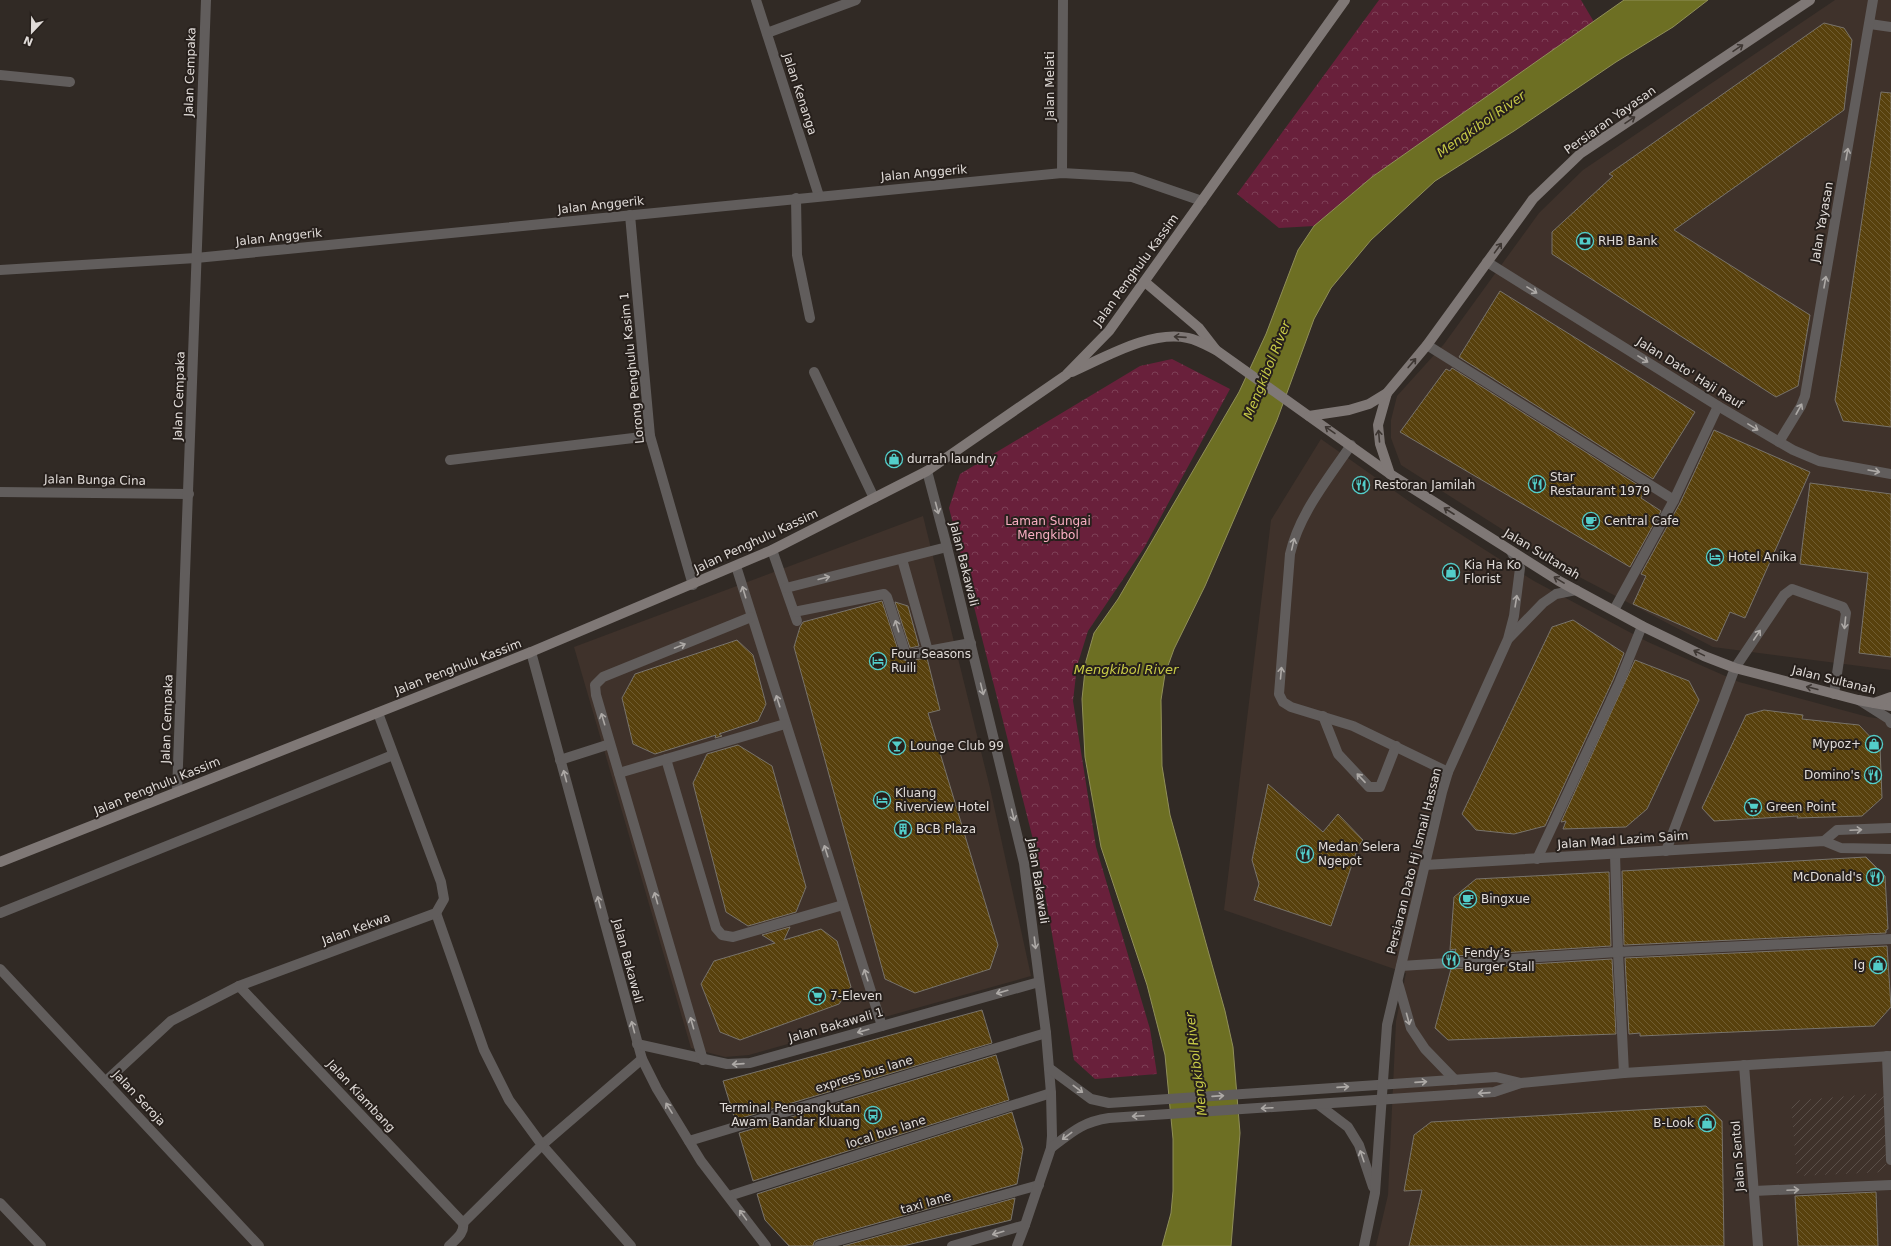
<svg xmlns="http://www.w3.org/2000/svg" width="1891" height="1246" font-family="'DejaVu Sans',sans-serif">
	<defs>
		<pattern id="industrial-furrows" width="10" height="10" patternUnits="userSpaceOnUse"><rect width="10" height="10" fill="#3f322b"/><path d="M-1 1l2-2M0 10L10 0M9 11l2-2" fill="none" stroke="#5a4f49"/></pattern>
		<pattern id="park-crowns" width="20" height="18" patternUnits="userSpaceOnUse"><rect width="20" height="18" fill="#69203b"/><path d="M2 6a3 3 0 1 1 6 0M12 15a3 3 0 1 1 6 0" fill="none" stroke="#7e4057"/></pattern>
		<pattern id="building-back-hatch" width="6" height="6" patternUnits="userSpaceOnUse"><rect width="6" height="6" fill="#58410d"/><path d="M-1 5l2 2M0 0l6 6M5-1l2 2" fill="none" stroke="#705c30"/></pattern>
	</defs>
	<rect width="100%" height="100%" fill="#312a25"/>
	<g fill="#3f322b">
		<path d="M1835,0h56v670l-178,-23 -147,-77 -165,-105 -10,-27v-18l6,-24 47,-52 95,-131 44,-43z"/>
		<path d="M1321,439l89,63 124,79 114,61 91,40 129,35 23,3v526h-515l12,-51 8,-174 10,-48 -182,-63 47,-390z"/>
		<path d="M923,516l67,272 41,188 -282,79 -24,2 -34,-9 -117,-401z"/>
	</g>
	<path fill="url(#industrial-furrows)" d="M1884,1093l2,79 -89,4 -6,-75z"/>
	<g fill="url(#park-crowns)">
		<path d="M1379,0h202l13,22 -222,155 -58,49 -35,2 -42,-34z"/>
		<path d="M1172,359l58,30 -86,159 -56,83 -11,35 -4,35 23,146 54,182 7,45 -62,5 -21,-19 -33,-189 -92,-363 11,-34 180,-108z"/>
	</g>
	<path fill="#6d6f23" stroke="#908f59" d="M1624,0h84l-35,27 -57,35 -102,69 -79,50 -64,59 -40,48 -17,31 -37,101 -72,166 -31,63 -9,25 -4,26 1,66 8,49 55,196 8,36 7,86 -9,113h-69l9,-33 2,-22v-52l-8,-84 -18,-70 -46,-138 -16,-90 -3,-58 4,-38 8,-28 24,-34 121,-207 27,-58 32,-84 16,-24 58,-49z"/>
	<g fill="url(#building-back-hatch)" stroke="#78736b">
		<path d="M1824,23l20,5 8,12 -8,70 -170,120 136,85 -12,71 -22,11 -224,-143v-22l61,-56 -4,-2z"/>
		<path d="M1881,92l10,1v334l-48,-6 -8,-21z"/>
		<path d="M1500,291l195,121 -42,67 -194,-122z"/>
		<path d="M1452,368l194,122 -5,8 20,13 -31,56 -230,-135 46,-63 4,2z"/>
		<path d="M1714,430l96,42 -65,146 -15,-6 -13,29 -84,-37 13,-28 -5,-2 39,-71z"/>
		<path d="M1810,483l81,11v163l-32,-4 9,-80 -68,-9z"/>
		<path d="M882,601l19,58 6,2 20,-3 13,52 -12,3 70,232 -8,24 -75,24 -30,-14 -91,-332 6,-20 3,-5z"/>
		<path d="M895,602l13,4 11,40 -9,2z"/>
		<path d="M1573,620l51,33 -11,27 -68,146 -31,8 -38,-4 -14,-16 90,-187z"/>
		<path d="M737,640l16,15 13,49 -8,17 -39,13 3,2 -7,2 1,-3 -61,19 -22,-10 -11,-46 13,-24z"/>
		<path d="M1635,660l54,21 10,19 -52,109 -21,18 -63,2 3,-8 -5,1z"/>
		<path d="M1764,710l39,5 -1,4 57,6 21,22 2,51 -20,18 -65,2 1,-2 -84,5 -12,-13 44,-93z"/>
		<path d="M738,745l34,21 34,121 -10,25 -48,14 -22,-14 -33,-129 14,-29z"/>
		<path d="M1268,784l55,48 15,-18 25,26 -5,7 -27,79 -77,-26 5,-16 -7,-24z"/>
		<path d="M1866,857l19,19 3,53 -2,1v3l-262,12 -2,-74z"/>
		<path d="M1609,872l2,74 -157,10 2,-7 -6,1 4,-53 22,-18z"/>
		<path d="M790,927l-6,13 37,-11 16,12 14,46 -12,17 -99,36 -20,-8 -19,-48 13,-23 61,-18 -13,-8z"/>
		<path d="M1887,946l4,61 -17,19 -234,10v-3l-11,1 -4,-76z"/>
		<path d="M1612,959l4,75 -168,6 -13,-12 16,-59z"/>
		<path d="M982,1010l10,33 -257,77 -12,-39z"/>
		<path d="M996,1055l13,45 -256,81 -14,-48z"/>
		<path d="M1706,1106l16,15 2,125h-315l13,-56 -18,1 10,-56 17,-13z"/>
		<path d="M1012,1112l11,37 -6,35 -200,56 -3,2 -1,4h-24l-24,-26 -8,-26z"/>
		<path d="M1876,1192l2,54h-80l-3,-50z"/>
		<path d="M1015,1198l-4,22 -108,26h-60z"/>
	</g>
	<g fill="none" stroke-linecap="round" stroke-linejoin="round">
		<g stroke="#615d5c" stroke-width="10">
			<path d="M1870,24l21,3"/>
			<path d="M767,33l89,-33"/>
			<path d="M796,198l1,57 13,63"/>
			<path d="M1427,345l247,155"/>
			<path d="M814,372l60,126"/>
			<path d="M1351,445c-23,34 -52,69 -61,109l-11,140 4,8 8,5 62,19 95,46"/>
			<path d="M772,550l25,71"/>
			<path d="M902,559l26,92"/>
			<path d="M786,588l161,-41"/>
			<path d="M1614,610l60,-110 44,-94"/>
			<path d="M794,612l90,-18 3,3 19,58 65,-12"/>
			<path d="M1735,668l49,-73 8,-6 51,18 3,6 -12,81"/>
			<path d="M1323,716l15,38 31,33h11l16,-41"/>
			<path d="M1615,854l3,98 6,121"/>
			<path d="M1537,859l82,-176 23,-57"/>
			<path d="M1401,966l217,-14 273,-13"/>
			<path d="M689,1141l357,-108"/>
			<path d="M1754,1191l137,-6"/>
			<path d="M729,1196l322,-103"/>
			<path d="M449,1246c7,-7 16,-13 14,-23"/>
			<path d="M631,1246l-89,-101 100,-86"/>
			<path d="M819,1246l220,-61"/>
			<path d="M1017,1246l8,-21"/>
		</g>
		<g stroke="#615d5c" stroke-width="10">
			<path d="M756,0l63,196"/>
			<path d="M0,75l70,7"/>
			<path d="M1062,173l1,-173"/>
			<path d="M630,215l20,221 43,149"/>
			<path d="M1487,262l231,144 75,44 26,11 72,13"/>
			<path d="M0,270l196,-12 866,-85 70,4 70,24"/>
			<path d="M1779,442l22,-36 4,-10 68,-396"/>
			<path d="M450,460l200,-24"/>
			<path d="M927,471l20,76 77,316 22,170 5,60 1,43 -1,12 -26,77 -73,21"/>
			<path d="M0,492l189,2"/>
			<path d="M736,566l146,460"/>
			<path d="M1509,638l34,-35 13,-9 20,-4"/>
			<path d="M531,652l111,407 15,30 44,72 65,85"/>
			<path d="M1859,700l30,19 2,4"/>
			<path d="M666,759l50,169 6,7 11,2 110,-32"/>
			<path d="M560,760l50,-16"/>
			<path d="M619,773l166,-49"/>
			<path d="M177,792l29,-792"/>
			<path d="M1824,841l13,-11 54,-2"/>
			<path d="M1666,851l69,-183"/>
			<path d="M1425,865l399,-24 17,7 50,1"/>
			<path d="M0,913l393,-158"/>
			<path d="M0,969l259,277"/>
			<path d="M1398,983l13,45 14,21 30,31"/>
			<path d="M239,986l224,237 79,-78 -33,-45 -25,-50 -48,-137"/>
			<path d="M637,1044l90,20 23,-1 289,-81"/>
			<path d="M1887,1056l4,104"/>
			<path d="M703,1060l-107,-365 -1,-10 8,-8 148,-60"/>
			<path d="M1744,1065l14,181"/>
			<path d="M1049,1068l42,31 18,4 387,-26 25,6"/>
			<path d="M106,1081l65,-60 68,-35 197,-73 8,-14 -3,-17 -63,-169"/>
			<path d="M1319,1105l29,22 11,18 14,42"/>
			<path d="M1051,1148c21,-16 31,-26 58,-30l385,-26 27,-9 103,-10 267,-17"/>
			<path d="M0,1203l41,43"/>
			<path d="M1364,1246l11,-53 12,-168 55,-233 6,-20 60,-133 6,-23 6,-48 -9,-17"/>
		</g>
		<g stroke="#7f7876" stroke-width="10">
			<path d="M1145,282l54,46 17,22"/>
			<path d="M1072,372c34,-15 79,-42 116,-34 10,2 20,8 28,12l174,124 169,107 83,45 62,30 31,12 123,32 33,6"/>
			<path d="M1387,393l-9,32 2,19 10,30"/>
			<path d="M1309,416l40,-6 20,-6 18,-11 40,-48 106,-146 48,-46 229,-153"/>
			<path d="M1874,703l17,-6"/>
			<path d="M0,862l531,-210 241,-102 155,-79 139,-96 43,-44 236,-331"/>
		</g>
	</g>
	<defs><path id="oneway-shaft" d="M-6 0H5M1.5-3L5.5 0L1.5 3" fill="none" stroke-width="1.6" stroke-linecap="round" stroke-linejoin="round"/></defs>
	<g stroke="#3d3632">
		<use href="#oneway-shaft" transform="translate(1738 48) rotate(-34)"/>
		<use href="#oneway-shaft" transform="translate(1630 120) rotate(-34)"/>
		<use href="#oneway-shaft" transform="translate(1498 248) rotate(-54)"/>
		<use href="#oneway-shaft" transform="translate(1180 337) rotate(-176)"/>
		<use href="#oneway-shaft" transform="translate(1412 363) rotate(-50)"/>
		<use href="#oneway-shaft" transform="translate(1330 430) rotate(-145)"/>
		<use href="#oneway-shaft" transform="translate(1379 436) rotate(-95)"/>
		<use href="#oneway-shaft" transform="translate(1449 511) rotate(-147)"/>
		<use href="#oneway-shaft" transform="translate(1559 580) rotate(-149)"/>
		<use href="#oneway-shaft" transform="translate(1699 653) rotate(-154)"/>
		<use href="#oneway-shaft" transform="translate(1812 688) rotate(-166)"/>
	</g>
	<g stroke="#ada9a6">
		<use href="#oneway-shaft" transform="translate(1847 154) rotate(-80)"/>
		<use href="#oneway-shaft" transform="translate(1825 282) rotate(-80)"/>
		<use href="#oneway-shaft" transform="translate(1532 290) rotate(32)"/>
		<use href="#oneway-shaft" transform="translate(1643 359) rotate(32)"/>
		<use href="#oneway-shaft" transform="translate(1799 409) rotate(-61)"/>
		<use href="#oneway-shaft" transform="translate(1753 427) rotate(31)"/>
		<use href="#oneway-shaft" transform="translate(1874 471) rotate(10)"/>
		<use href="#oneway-shaft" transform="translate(937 508) rotate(75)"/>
		<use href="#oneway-shaft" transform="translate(1293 544) rotate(-77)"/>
		<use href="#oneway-shaft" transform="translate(824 578) rotate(-14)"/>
		<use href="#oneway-shaft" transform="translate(744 592) rotate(-107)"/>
		<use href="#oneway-shaft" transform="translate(1516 601) rotate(-81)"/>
		<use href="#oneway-shaft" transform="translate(1845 623) rotate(96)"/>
		<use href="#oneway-shaft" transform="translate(897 626) rotate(-107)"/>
		<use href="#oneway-shaft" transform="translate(1757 635) rotate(-56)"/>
		<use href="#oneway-shaft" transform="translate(680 646) rotate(-22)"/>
		<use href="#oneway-shaft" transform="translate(1281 673) rotate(-85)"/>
		<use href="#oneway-shaft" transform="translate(982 689) rotate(76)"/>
		<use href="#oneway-shaft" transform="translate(778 701) rotate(-108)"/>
		<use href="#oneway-shaft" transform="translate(603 719) rotate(-107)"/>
		<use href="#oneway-shaft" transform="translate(565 776) rotate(-105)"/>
		<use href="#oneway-shaft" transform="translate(1361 778) rotate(-133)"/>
		<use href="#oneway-shaft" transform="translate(1013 815) rotate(76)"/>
		<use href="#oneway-shaft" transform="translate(1856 830) rotate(-3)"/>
		<use href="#oneway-shaft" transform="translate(826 851) rotate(-108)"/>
		<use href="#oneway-shaft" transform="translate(656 898) rotate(-106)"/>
		<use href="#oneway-shaft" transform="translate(599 902) rotate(-105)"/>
		<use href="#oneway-shaft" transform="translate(1035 943) rotate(83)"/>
		<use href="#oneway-shaft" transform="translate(866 975) rotate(-108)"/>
		<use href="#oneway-shaft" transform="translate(1002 992) rotate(164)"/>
		<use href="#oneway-shaft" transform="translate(1408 1019) rotate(75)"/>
		<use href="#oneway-shaft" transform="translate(692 1023) rotate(-106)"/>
		<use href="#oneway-shaft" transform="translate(633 1027) rotate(-105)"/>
		<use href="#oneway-shaft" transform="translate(863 1031) rotate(164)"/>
		<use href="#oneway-shaft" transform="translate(738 1064) rotate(176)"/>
		<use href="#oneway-shaft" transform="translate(1421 1082) rotate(-4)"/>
		<use href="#oneway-shaft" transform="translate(1343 1087) rotate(-4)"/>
		<use href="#oneway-shaft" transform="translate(1078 1089) rotate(37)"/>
		<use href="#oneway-shaft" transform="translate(1484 1093) rotate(176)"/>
		<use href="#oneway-shaft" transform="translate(1218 1096) rotate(-4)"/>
		<use href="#oneway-shaft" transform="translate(669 1108) rotate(-122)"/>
		<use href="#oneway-shaft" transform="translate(1267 1108) rotate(177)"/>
		<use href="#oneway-shaft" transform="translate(1138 1116) rotate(177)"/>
		<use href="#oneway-shaft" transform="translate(1067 1136) rotate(143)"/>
		<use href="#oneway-shaft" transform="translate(1362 1156) rotate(-109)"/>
		<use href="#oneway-shaft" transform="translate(1793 1190) rotate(-3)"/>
		<use href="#oneway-shaft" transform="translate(743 1215) rotate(-126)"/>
		<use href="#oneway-shaft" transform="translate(998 1233) rotate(164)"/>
	</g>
	<defs>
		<g id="bank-ring" transform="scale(0.9)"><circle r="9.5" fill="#27201c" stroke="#53cdc9" stroke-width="1.5"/><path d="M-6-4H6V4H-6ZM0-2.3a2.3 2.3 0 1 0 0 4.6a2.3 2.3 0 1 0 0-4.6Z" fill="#53cdc9"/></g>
		<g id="shop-ring" transform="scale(0.9)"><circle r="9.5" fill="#27201c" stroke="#53cdc9" stroke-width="1.5"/><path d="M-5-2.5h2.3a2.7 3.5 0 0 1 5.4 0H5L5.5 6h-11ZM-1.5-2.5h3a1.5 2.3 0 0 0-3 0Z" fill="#53cdc9"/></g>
		<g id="restaurant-ring" transform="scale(0.9)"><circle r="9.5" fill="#27201c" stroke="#53cdc9" stroke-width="1.5"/><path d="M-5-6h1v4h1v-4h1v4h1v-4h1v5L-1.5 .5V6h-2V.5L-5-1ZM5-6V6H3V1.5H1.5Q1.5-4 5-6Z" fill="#53cdc9"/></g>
		<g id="cafe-ring" transform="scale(0.9)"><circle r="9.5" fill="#27201c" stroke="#53cdc9" stroke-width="1.5"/><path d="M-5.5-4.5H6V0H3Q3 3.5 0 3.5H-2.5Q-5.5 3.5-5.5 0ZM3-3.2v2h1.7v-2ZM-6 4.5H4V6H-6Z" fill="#53cdc9"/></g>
		<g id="hotel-ring" transform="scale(0.9)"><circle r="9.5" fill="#27201c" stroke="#53cdc9" stroke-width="1.5"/><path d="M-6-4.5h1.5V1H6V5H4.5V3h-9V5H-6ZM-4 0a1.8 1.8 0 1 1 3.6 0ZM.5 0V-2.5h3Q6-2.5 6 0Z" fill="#53cdc9"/></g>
		<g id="bar-ring" transform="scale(0.9)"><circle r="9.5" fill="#27201c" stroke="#53cdc9" stroke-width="1.5"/><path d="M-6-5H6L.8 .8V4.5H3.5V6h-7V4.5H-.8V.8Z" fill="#53cdc9"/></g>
		<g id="supermarket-ring" transform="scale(0.9)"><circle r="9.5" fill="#27201c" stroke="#53cdc9" stroke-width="1.5"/><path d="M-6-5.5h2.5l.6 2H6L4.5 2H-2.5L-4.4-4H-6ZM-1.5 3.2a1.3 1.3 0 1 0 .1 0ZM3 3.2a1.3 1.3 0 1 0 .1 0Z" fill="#53cdc9"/></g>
		<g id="building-ring" transform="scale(0.9)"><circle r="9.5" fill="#27201c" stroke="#53cdc9" stroke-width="1.5"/><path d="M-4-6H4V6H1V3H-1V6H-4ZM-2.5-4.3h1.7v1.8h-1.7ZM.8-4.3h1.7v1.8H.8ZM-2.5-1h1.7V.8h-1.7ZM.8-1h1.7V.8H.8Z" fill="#53cdc9"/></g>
		<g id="bus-ring" transform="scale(0.9)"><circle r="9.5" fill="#27201c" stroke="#53cdc9" stroke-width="1.5"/><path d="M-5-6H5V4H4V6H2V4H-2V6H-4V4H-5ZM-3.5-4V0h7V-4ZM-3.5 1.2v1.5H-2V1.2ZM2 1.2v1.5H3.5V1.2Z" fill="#53cdc9"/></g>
	</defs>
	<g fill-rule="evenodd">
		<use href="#bank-ring" x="1585" y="241"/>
		<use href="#shop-ring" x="894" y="459"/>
		<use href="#restaurant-ring" x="1537" y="484"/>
		<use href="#restaurant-ring" x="1361" y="485"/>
		<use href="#cafe-ring" x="1591" y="521"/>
		<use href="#hotel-ring" x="1715" y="557"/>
		<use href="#shop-ring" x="1451" y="572"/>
		<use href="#hotel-ring" x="878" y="661"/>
		<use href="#shop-ring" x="1874" y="744"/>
		<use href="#bar-ring" x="897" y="746"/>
		<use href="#restaurant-ring" x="1873" y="775"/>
		<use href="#hotel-ring" x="882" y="800"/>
		<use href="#supermarket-ring" x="1753" y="807"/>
		<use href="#building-ring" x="903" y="829"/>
		<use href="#restaurant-ring" x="1305" y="854"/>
		<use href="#restaurant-ring" x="1875" y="877"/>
		<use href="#cafe-ring" x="1468" y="899"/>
		<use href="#restaurant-ring" x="1451" y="960"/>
		<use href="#shop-ring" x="1878" y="965"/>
		<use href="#supermarket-ring" x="817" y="996"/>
		<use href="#bus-ring" x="873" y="1115"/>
		<use href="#shop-ring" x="1707" y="1123"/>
	</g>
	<g text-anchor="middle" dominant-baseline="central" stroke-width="4" stroke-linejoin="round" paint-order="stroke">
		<g font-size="12" fill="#e0dbd8" stroke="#27201c">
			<text transform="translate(190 72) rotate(-88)">Jalan Cempaka</text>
			<text transform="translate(1050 86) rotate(-90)">Jalan Melati</text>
			<text transform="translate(800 94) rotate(72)">Jalan Kenanga</text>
			<text transform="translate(1610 120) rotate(-35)">Persiaran Yayasan</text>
			<text transform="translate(924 173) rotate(-5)">Jalan Anggerik</text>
			<text transform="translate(601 205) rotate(-6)">Jalan Anggerik</text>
			<text transform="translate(1822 222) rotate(-80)">Jalan Yayasan</text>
			<text transform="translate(279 237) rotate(-6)">Jalan Anggerik</text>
			<text transform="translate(1136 270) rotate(-54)">Jalan Penghulu Kassim</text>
			<text transform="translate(632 368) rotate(-96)">Lorong Penghulu Kasim 1</text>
			<text transform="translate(1690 373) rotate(32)">Jalan Dato' Haji Rauf</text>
			<text transform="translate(179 396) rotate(-88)">Jalan Cempaka</text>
			<text transform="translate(95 480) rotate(1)">Jalan Bunga Cina</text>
			<text transform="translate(756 541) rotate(-25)">Jalan Penghulu Kassim</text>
			<text transform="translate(1542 554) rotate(31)">Jalan Sultanah</text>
			<text transform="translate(964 564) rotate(76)">Jalan Bakawali</text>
			<text transform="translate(458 667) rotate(-21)">Jalan Penghulu Kassim</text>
			<text transform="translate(1834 680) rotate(14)">Jalan Sultanah</text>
			<text transform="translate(167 719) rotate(-88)">Jalan Cempaka</text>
			<text transform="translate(157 786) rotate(-22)">Jalan Penghulu Kassim</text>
			<text transform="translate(1623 840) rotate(-4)">Jalan Mad Lazim Saim</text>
			<text transform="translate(1414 861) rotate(-76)">Persiaran Dato Hj Ismail Hassan</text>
			<text transform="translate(1038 881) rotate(81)">Jalan Bakawali</text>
			<text transform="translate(356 929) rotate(-20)">Jalan Kekwa</text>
			<text transform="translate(628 961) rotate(75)">Jalan Bakawali</text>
			<text transform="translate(836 1025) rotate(-16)">Jalan Bakawali 1</text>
			<text transform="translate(864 1074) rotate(-17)">express bus lane</text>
			<text transform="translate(361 1096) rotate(47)">Jalan Kiambang</text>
			<text transform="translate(139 1098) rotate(47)">Jalan Seroja</text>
			<text transform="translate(886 1132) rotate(-18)">local bus lane</text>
			<text transform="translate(1738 1156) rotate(-94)">Jalan Sentol</text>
			<text transform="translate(926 1203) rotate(-16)">taxi lane</text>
		</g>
		<g font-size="12" fill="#e0dbd8" stroke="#27201c" text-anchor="start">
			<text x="1598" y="241">RHB Bank</text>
			<text x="907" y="459">durrah laundry</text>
			<text x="1550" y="477">Star<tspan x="1550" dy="14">Restaurant 1979</tspan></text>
			<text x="1374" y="485">Restoran Jamilah</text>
			<text x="1604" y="521">Central Cafe</text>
			<text x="1728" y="557">Hotel Anika</text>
			<text x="1464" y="565">Kia Ha Ko<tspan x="1464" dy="14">Florist</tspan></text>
			<text x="891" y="654">Four Seasons<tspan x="891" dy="14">Ruili</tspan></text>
			<text x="1861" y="744" text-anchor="end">Mypoz+</text>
			<text x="910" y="746">Lounge Club 99</text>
			<text x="1860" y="775" text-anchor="end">Domino's</text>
			<text x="895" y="793">Kluang<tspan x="895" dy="14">Riverview Hotel</tspan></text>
			<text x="1766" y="807">Green Point</text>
			<text x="916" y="829">BCB Plaza</text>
			<text x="1318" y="847">Medan Selera<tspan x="1318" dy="14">Ngepot</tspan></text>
			<text x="1862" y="877" text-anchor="end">McDonald's</text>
			<text x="1481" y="899">Bingxue</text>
			<text x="1464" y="953">Fendy’s<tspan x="1464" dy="14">Burger Stall</tspan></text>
			<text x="1865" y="965" text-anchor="end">Ig</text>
			<text x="830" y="996">7-Eleven</text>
			<text x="860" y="1108" text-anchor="end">Terminal Pengangkutan<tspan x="860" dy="14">Awam Bandar Kluang</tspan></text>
			<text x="1694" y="1123" text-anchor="end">B-Look</text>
		</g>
		<g font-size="12" fill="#faafc3" stroke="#27201c">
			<text x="1048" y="521">Laman Sungai<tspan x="1048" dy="14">Mengkibol</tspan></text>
		</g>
		<g font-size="13" font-style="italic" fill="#c7ca46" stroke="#27201c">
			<text transform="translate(1481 124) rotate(-35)">Mengkibol River</text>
			<text transform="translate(1267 370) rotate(-68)">Mengkibol River</text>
			<text x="1126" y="669">Mengkibol River</text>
			<text transform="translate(1196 1064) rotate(-97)">Mengkibol River</text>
		</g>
	</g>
	<g transform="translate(32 32) rotate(202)" stroke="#27201c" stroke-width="3" paint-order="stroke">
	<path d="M0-3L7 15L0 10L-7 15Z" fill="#e0dbd8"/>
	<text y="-6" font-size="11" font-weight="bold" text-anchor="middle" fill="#e0dbd8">N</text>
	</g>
</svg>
